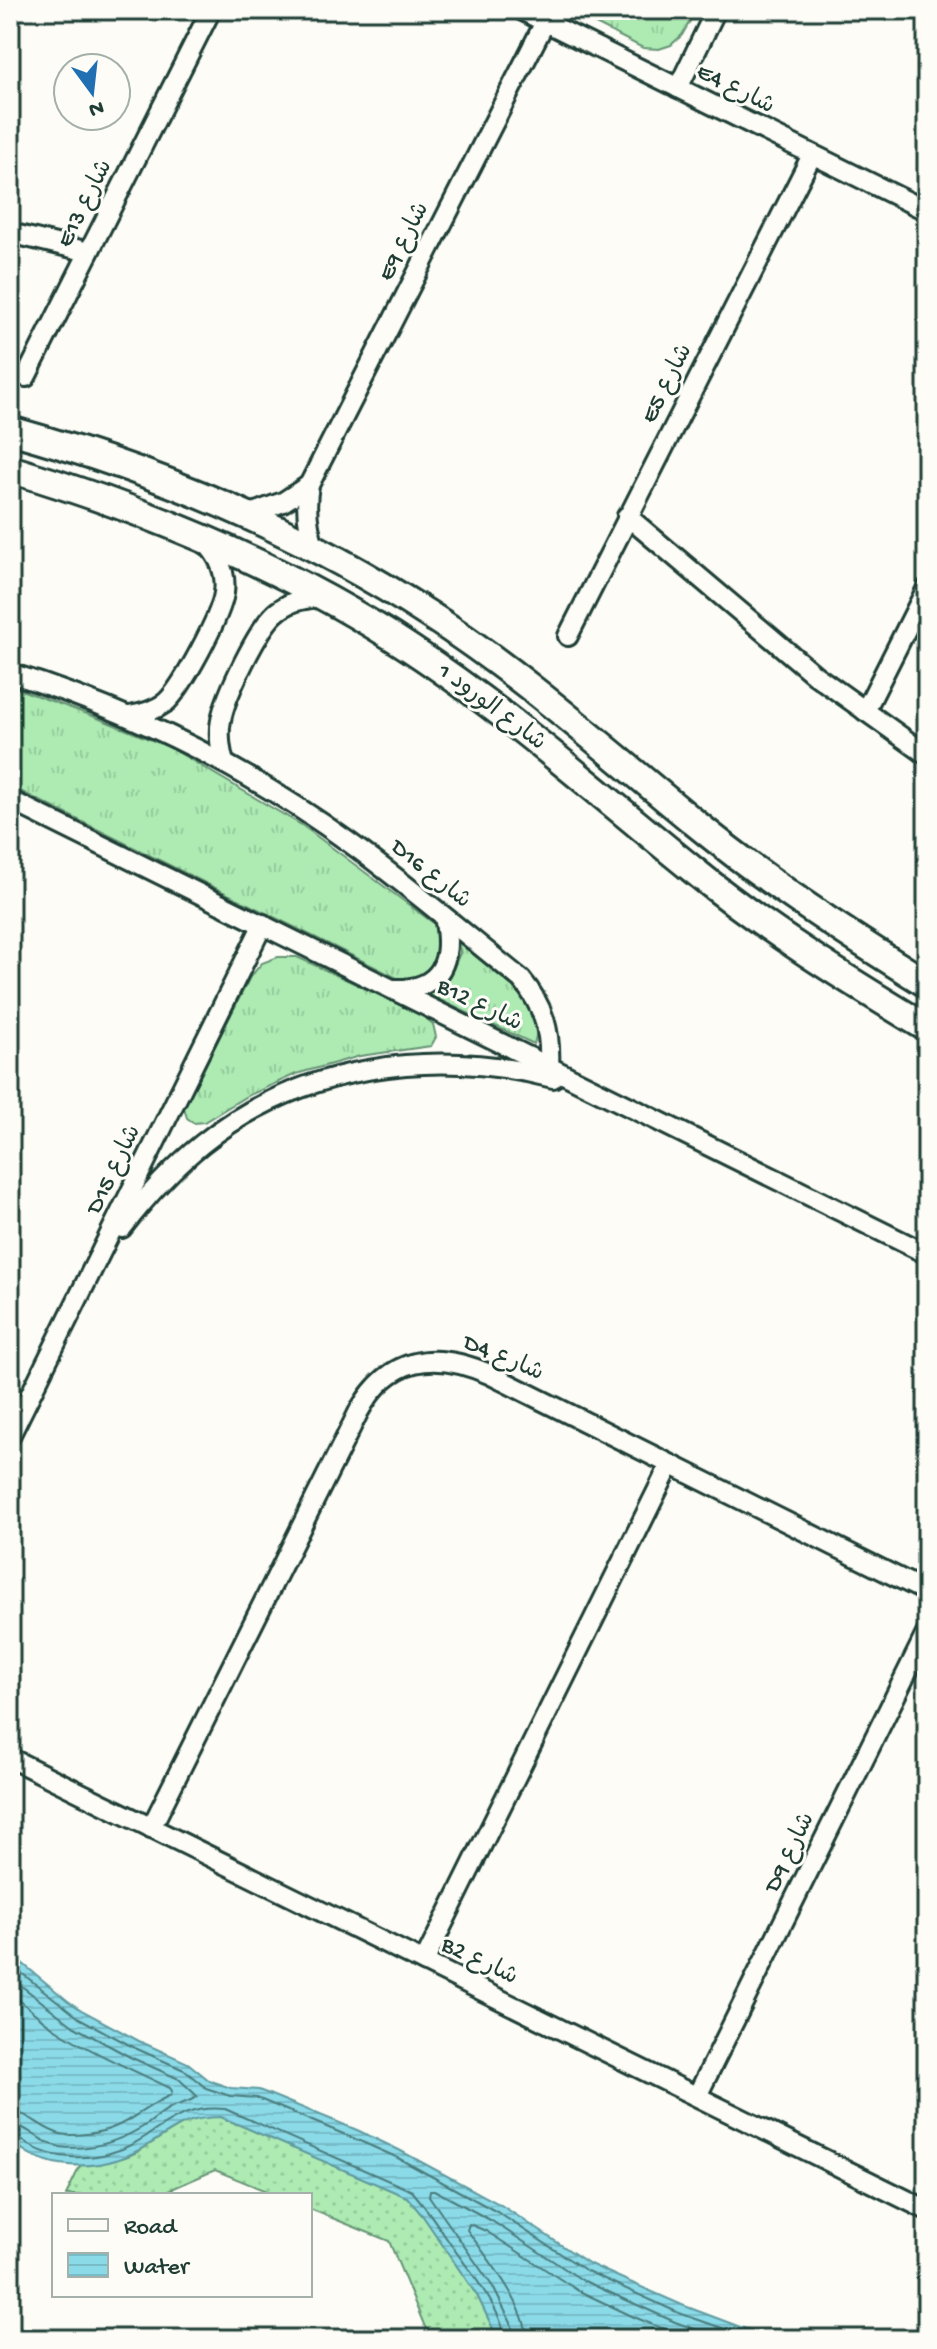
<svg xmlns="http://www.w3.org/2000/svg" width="937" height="2349" font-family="'Gochi Hand','Playpen Sans Arabic',sans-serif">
	<defs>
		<pattern id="grass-tufts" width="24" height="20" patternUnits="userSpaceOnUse" patternTransform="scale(2)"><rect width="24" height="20" fill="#adebb3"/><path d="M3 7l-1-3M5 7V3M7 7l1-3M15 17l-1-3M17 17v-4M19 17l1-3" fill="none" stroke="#94ca9b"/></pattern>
		<pattern id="garden-dots" width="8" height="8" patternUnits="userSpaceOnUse" patternTransform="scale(2)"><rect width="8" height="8" fill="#adebb3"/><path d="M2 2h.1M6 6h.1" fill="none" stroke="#94ca9b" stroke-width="1.8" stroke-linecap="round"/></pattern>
		<pattern id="water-rules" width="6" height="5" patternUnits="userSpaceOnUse" patternTransform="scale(2)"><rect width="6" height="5" fill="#8bdae8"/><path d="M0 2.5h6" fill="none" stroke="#78bcc8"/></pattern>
	</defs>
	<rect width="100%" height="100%" fill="#fdfcf7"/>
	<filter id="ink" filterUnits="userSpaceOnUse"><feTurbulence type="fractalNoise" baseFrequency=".0125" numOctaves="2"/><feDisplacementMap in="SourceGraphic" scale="16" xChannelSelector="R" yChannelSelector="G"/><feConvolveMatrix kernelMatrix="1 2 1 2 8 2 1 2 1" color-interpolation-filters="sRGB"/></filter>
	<g filter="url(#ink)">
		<g fill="url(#grass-tufts)" stroke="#669474" stroke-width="2">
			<path d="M568,10h120l2,11 -8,14 -11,10 -12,4 -16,-1z"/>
			<path d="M10,686l80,29 79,32 134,79 133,99c8,30 -2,56 -37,54l-389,-193z"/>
			<path d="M457,931l39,41 35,31 7,25 -4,16 -107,-50 14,-6 9,-12 10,-23z"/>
			<path d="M278,957h19l122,56 14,11 3,13 -5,9 -71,10 -64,18 -51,23 -41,25 -10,1 -7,-5 -3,-10 66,-131 12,-14z"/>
		</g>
		<path fill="url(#garden-dots)" stroke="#669474" stroke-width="2" d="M198,2117h23l186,80 16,19 55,81 20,42h-68l-41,-98 -79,-32v-14h-34l-61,-25 -57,25h-92l15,-31c20,-1 38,-3 56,-12 22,-12 37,-26 61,-35z"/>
		<path fill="url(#water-rules)" stroke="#609ba0" stroke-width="2" d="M10,1953l58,48 15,10 56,30 49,22 22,18 21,7 28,2 98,40 42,20 102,55 89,59 24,11 68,30 61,23 40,11h-285l-20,-42 -55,-81 -16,-19 -186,-80c-45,1 -48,16 -84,34 -39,21 -95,21 -127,-12z"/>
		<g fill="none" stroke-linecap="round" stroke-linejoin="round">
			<g stroke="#4a7c7c" stroke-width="2">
				<path d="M10,1964l69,54 56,30 49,22 22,18 24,8 27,2 96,40 43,19 101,55 90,59 92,42 74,26"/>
				<path d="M10,1977l63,49 57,31 49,22 18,17c-7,7 -18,7 -27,12 -8,4 -14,10 -21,15 -26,17 -57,28 -89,24 -21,-4 -33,-22 -50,-23"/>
				<path d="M10,1992c14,12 28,25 44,36 36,24 77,41 116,60l2,3 -1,4c-34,15 -45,35 -85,39 -8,1 -17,2 -25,0 -20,-4 -31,-22 -51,-22"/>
				<path d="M10,2134c9,1 13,8 21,12 22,13 54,14 79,7 45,-12 63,-50 115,-44l187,82c14,16 25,33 37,51 18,26 53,66 56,97"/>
				<path d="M515,2339l-4,-16 -18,-36 -64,-91 1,-6h4l58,31 90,59 93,42 47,17"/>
				<path d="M527,2339c-1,-34 -40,-82 -60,-109l2,-6 17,7 91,59 57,27 54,22"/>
			</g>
			<g stroke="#1f3d34" stroke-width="24">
				<g id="street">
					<path d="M521,10l406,201"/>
					<path d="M678,88l38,-78"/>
					<path d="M10,233l79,19"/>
					<path d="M26,377l185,-367"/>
					<path d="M248,515l35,-13 26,-17"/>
					<path d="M627,516l188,159 112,80"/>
					<path d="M315,548c-8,-21 -10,-40 -6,-63l236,-463"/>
					<path d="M568,636l244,-481"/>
					<path d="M10,673c122,38 237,95 340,170 59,43 114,90 171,136 23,27 30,53 28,88"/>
					<path d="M865,711l62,-123"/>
					<path d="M130,716c12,-2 24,-5 35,-13 17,-14 56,-88 59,-110 3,-20 -6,-38 -19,-51"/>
					<path d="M224,763c-4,-15 -6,-28 -3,-43 4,-23 38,-95 57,-109 14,-11 28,-13 46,-14"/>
					<path d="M10,800l917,454"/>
					<path d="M395,989c48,1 58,-30 49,-72"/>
					<path d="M122,1228c24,-31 49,-59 80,-84 98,-79 231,-97 351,-66"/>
					<path d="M10,1436l253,-512"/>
					<path d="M10,1758l917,452"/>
					<path d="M151,1828l208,-417c31,-55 75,-61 130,-37l438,218"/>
					<path d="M424,1962l246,-497"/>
					<path d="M697,2096l230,-464"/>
				</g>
			</g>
			<g stroke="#1f3d34" stroke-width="32">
				<g id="secondary">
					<path d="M10,430c147,41 289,100 418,184 95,61 179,137 266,208 73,60 153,112 233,162"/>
					<path d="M10,469c140,42 278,99 401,180 100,66 188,145 281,220 73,60 154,110 235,159"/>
				</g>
			</g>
			<use href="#street" stroke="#fdfcf7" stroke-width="18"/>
			<use href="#secondary" stroke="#fdfcf7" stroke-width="26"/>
		</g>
	</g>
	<g text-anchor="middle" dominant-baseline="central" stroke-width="6" stroke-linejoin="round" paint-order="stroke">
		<g font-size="24" fill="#1f3d34" stroke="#fdfcf7">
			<text transform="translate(735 90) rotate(27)">E4 شارع</text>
			<text transform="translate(86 204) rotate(-63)">E13 شارع</text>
			<text transform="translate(405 242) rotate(-63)">E9 شارع</text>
			<text transform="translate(668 384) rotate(-63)">E5 شارع</text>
			<text transform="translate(491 708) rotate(37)">شارع الورود 1</text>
			<text transform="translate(430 875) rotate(39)">D16 شارع</text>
			<text transform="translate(479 1006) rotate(26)">B12 شارع</text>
			<text transform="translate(115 1170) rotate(-64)">D15 شارع</text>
			<text transform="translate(503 1359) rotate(23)">D4 شارع</text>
			<text transform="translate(791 1853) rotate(-64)">D9 شارع</text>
			<text transform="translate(479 1962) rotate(26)">B2 شارع</text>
		</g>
	</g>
	<rect width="937" height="2349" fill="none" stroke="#fdfcf7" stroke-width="40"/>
	<rect x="20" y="20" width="897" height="2309" fill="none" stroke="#1f3d34" stroke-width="3" filter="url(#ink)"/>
	<rect x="52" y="2193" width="260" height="104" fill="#fdfcf7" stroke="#a4b0a9" stroke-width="2"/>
	<rect x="68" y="2219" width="40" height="12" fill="#fdfcf7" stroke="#a4b0a9" stroke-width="2"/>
	<text x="124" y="2233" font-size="24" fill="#1f3d34">Road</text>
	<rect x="68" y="2253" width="40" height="24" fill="url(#water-rules)" stroke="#a4b0a9" stroke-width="2"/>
	<text x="124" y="2273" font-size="24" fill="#1f3d34">Water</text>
	<g transform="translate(92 92) rotate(165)"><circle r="38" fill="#fdfcf7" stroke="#a4b0a9" stroke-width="2"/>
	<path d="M0-6L14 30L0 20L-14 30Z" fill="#1f6fb2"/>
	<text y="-12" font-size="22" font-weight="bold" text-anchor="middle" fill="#1f3d34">N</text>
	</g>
</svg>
